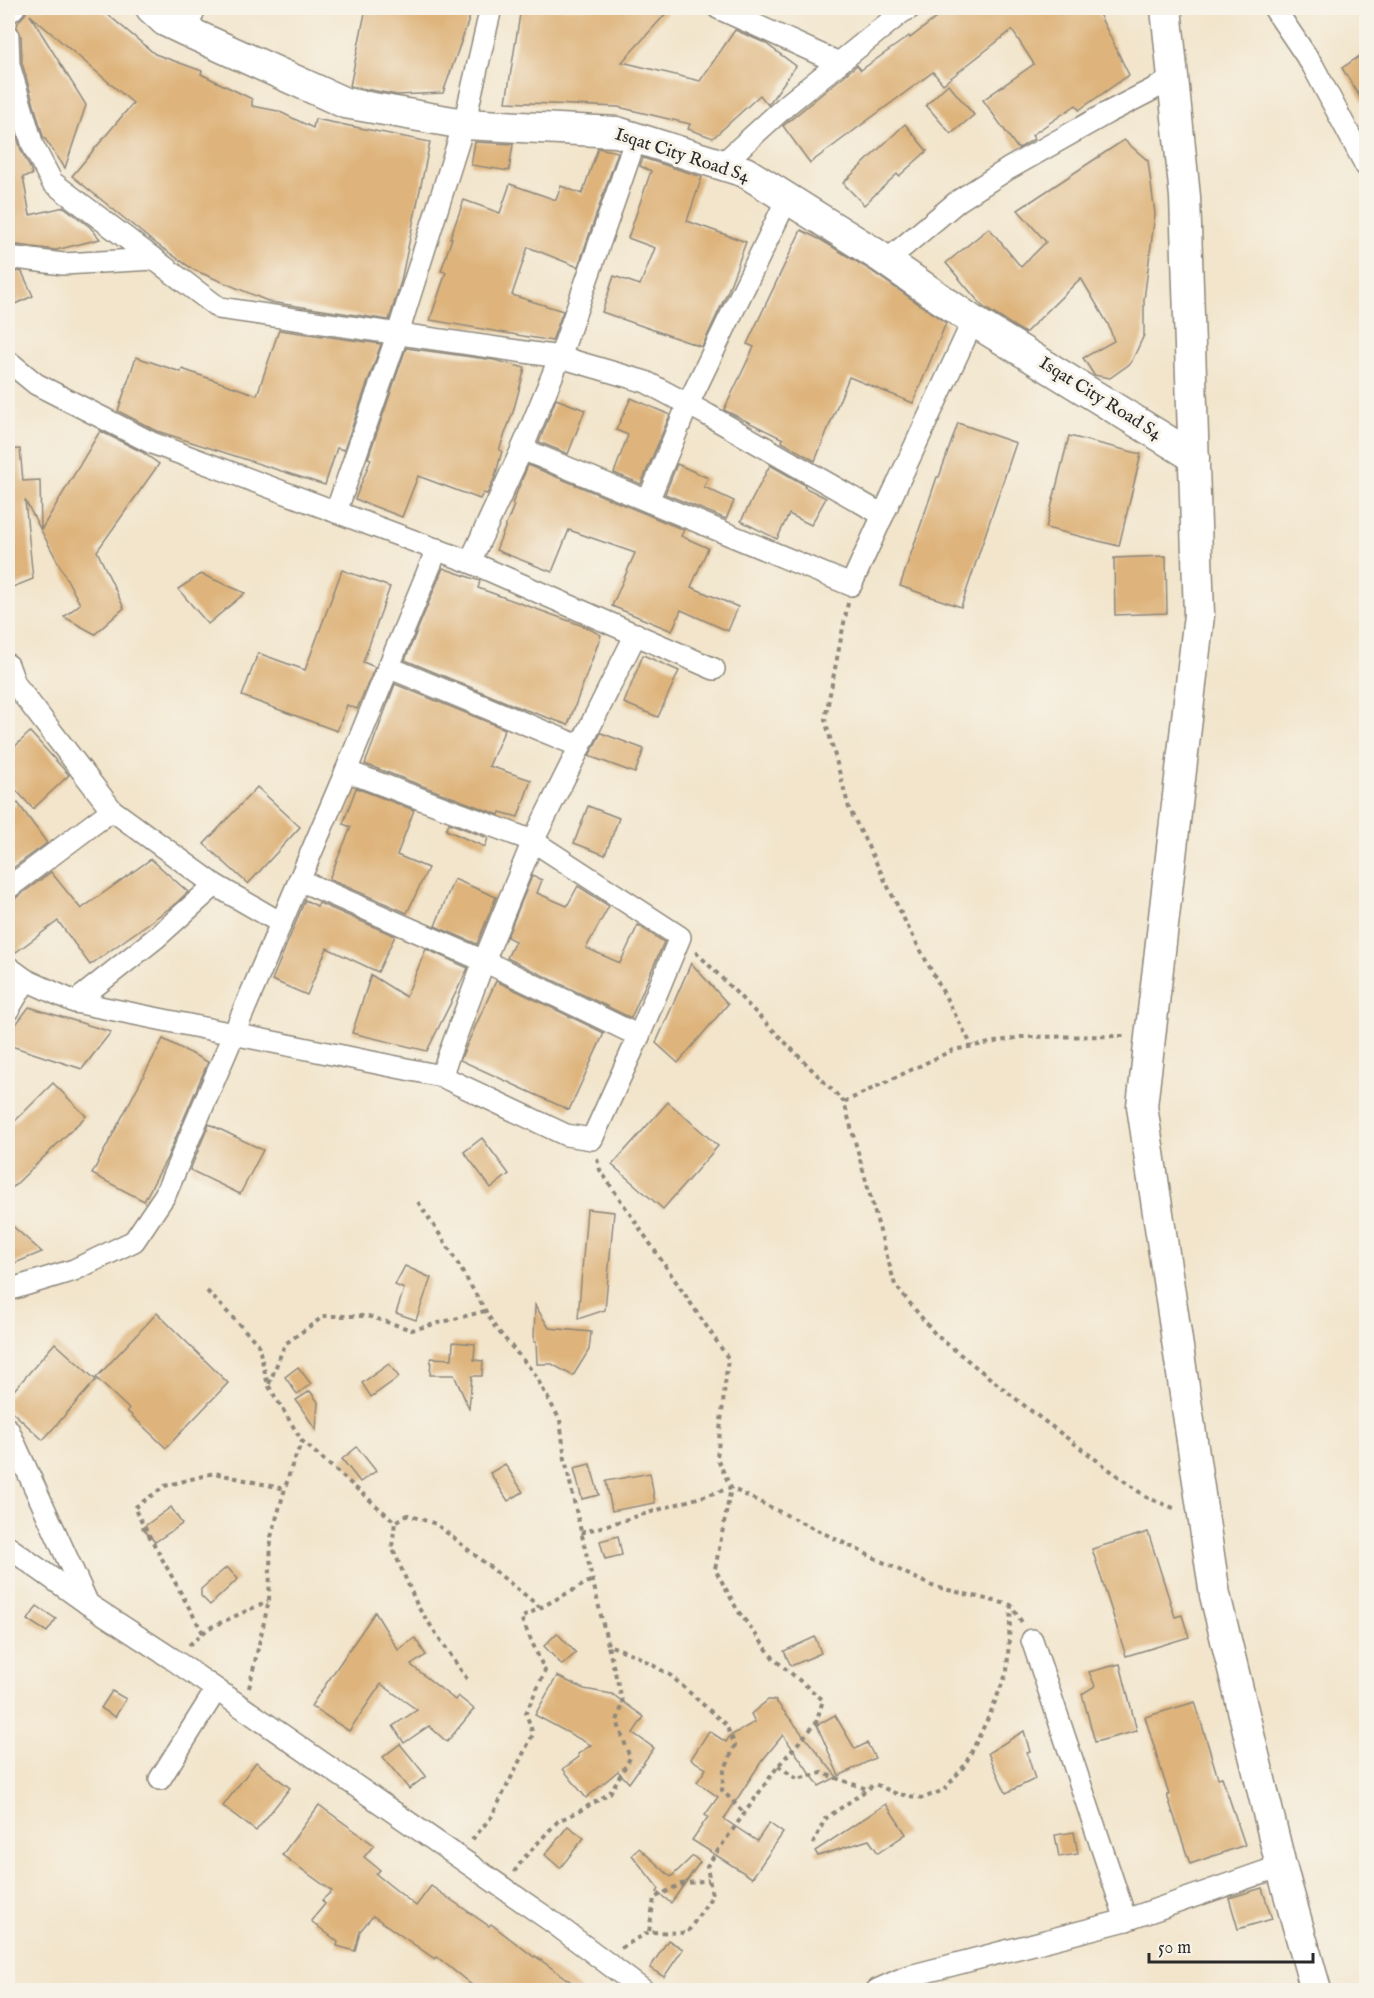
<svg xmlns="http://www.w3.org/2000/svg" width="1374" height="1998" font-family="'IM FELL English',serif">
	<rect width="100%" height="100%" fill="#f7f3e8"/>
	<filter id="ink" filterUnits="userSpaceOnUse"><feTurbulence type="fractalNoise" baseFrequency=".0167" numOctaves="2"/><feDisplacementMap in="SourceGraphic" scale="12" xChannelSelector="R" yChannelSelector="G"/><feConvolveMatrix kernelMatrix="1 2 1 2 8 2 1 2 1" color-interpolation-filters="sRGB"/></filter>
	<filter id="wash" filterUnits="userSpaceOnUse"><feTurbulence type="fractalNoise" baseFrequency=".008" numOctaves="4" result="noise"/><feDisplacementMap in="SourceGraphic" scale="24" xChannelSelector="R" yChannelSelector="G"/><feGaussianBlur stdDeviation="1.35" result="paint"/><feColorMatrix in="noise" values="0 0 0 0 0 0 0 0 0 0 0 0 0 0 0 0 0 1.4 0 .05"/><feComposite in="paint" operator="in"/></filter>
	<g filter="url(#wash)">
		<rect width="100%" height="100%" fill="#f2e5cc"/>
		<g id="blocks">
			<g fill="#deb47c">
				<path d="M26,8h74l55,46 47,17 -1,3 51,25v7l26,5 35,17 2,-9 115,23 -29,139 -12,39 -119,-18 -76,-32 -43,-30 -79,-64 61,-73 -103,-88 56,90 -21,63 -22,-32 -21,-73 -1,-27 -4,-8 1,-6 8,-9z"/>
				<path d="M366,8h107l-30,85 -46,2 -47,-9z"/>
				<path d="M521,8h150l-49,54 78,19 35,-51 30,13 31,23 -28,39 -8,-10 -47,43 -25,-9 2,-5 -72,-17 -112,-5z"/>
				<path d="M949,8h147l33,67 -50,35 -3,-5 -44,30 2,4 -16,10 -35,-49 51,-36 -22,-34 -69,54 -10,-12 -123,91 -27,-37 74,-61 4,5 48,-34 1,2z"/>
				<path d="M1366,52v55l-24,-39z"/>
				<path d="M948,84l26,31 -23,19 -25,-29z"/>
				<path d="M8,105l13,45 10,20 1,5 -9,2 7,38 34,-8 26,20 10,12 -44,11 -38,-5 -10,3z"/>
				<path d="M905,124l22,27 -28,25 -2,-2 -33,31 -21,-22z"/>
				<path d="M1124,140l24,21 7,53 -11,86v35l-13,28 -21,15 -16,-3 -11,-17 31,-17 -6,-17 -27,-46 -56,55 -42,-26 -37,-44 43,-35 32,39 25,-25 -28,-32z"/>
				<path d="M475,142l38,2 -4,27 -38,-6z"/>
				<path d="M598,148l20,4 -40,115 -50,-20 -16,48 51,16 -11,30 -122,-21 16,-48 -5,-1 11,-33h-2l14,-38 36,13 10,-29 46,16 5,-14 21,8z"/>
				<path d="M643,158l59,19 -15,44 59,21 -18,49 -26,56 -100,-35 12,-36 26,9 15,-37 -27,-10 23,-67 -11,-5z"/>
				<path d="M801,230l20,10 46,28 79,55 -33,80 -64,-26 -34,84 -33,-19 1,-3 -59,-29 30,-63 -7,-3z"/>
				<path d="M18,271l4,1 11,24 -25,11v-32z"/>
				<path d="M279,330l102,14 -37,106 -7,-2 -12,37 -168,-54 -39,-20 18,-54 45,15 1,-3 75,26z"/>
				<path d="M406,348l88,12 31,8 -12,44 -14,38 3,1 -7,26 -8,17 -4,-1 -3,6 -62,-23 -16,41 -47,-18 16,-40 -3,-1z"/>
				<path d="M631,398l39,17 -29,69 -27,-11 14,-38 -12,-5z"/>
				<path d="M556,399l29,11 -17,44 -29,-12z"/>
				<path d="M958,423l58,20 -55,164 -61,-21 37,-109h2z"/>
				<path d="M100,431l42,21 17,12 -62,87 27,57 -29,26 -31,-17 16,-13 -55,-104 8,79 -25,10v-139l12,-1 3,32 17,-1 1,50z"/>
				<path d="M1069,436l72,18 -22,92 -73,-18z"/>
				<path d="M677,464l31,14 -4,9 30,14 -8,18 -61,-25z"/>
				<path d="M528,465l156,65 -3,6 27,12 -17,39 47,20 -10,24 -47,-21 -9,21 -60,-25 23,-53 -66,-23 -17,42 -56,-22 18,-45 -2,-1z"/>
				<path d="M770,465l35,20 -1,2 22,11 -15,27 -22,-11 -12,25 -36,-18z"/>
				<path d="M1166,556l1,57 -52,2 -1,-57z"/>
				<path d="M443,568l37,13 -2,7 108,39 15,8 -33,90 -50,-18 -113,-47z"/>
				<path d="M342,570l48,17 -27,75 12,5 -18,42 -10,-4 -10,26 -95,-35 16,-43 47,17z"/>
				<path d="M201,574l44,19 -37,31 -30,-35z"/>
				<path d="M643,655l36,16 -21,46 -34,-14z"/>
				<path d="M395,684l110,45 -16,37 42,14 -13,37 -18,-5 -1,3 -134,-51z"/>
				<path d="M30,732l39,43 -36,34 -25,-28v-28z"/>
				<path d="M601,733l43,16 -9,24 -46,-17z"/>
				<path d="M257,787l43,40 -52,57 -44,-40z"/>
				<path d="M356,788l58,22 -17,45 31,13 -21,45 -78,-34 22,-52 -8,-3z"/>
				<path d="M18,803l29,40 -34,25 -5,-7v-51z"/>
				<path d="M588,806l31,12 -14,37 -31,-12z"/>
				<path d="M449,823l39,15 -3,9 -39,-17z"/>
				<path d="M151,859l37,33 -14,13 -84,60 -32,-44 -46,34h-4v-51l43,-32 30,37z"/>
				<path d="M532,876l10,4 -5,13 30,13 11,-20 31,20 -23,42 34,15 18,-38 26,17 -33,76 -124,-60 8,-17 -8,-4z"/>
				<path d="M454,879l42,18 -19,47 -42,-18z"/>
				<path d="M305,900l12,6 2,-3 76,33 -17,36 -51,-24 -20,47 -35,-15z"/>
				<path d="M426,949l42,19 -41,83 -75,-18 19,-58 35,22z"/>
				<path d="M691,963l37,41 -50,59 -22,-20z"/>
				<path d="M496,981l108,52 -35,77 -109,-50z"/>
				<path d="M29,1007l82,25 -29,37 -74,-24v-10z"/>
				<path d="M163,1039l45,23 -41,96 -23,43 -52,-27z"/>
				<path d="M53,1083l33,33 -78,76v-64z"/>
				<path d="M668,1102l50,44 -55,63 -51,-44z"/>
				<path d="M209,1124l54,26 -23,44 -50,-24z"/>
				<path d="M482,1138l27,36 -18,14 -27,-36z"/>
				<path d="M587,1209l27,3 -9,98 -27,9z"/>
				<path d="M8,1222l34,30 -34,14z"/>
				<path d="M405,1266l26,12 -15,42 -20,-7 8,-24 -9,-4z"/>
				<path d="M535,1305l14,23 42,4 -2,18 -16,26 -21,-12h-15l-1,-22h-2z"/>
				<path d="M157,1313l71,70 -62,65 -39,-37 2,-2 -33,-31z"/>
				<path d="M453,1342l22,2 -1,16 9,1 -1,15h-10l-3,32 -15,-33h-24l1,-17 21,1z"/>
				<path d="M55,1343l41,37 -53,60 -35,-32v-11z"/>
				<path d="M389,1364l10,13 -28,20 -9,-14z"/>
				<path d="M298,1367l13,17 -14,10 -12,-17z"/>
				<path d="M310,1391l8,11 -2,28 -20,-30z"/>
				<path d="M357,1447l19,24 -16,11 -18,-23z"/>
				<path d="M505,1464l18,28 -15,9 -18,-28z"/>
				<path d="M590,1464l9,31 -17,4 -8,-31z"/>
				<path d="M650,1473l5,30 -43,8 -6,-30z"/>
				<path d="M171,1507l11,17 -27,18 -13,-14z"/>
				<path d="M1148,1532l27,85 7,-2 7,22 -63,19 -34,-107z"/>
				<path d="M618,1536l4,19 -17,4 -5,-18z"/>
				<path d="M227,1567l11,12 -28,26 -9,-9v-7z"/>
				<path d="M37,1606l19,13 -9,13 -19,-12z"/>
				<path d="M375,1612l23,38 17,-12 11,17 -15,10 44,35 3,-4 16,13 -27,33 -18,-16 -25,17 -11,-17 24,-16 -36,-26 -32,47 -38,-25z"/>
				<path d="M557,1633l19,20 -14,12 -18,-19z"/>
				<path d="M815,1637l6,16 -30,13 -7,-15z"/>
				<path d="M1120,1664l17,67 -42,11 -13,-48 13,-8 -6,-14z"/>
				<path d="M557,1676l27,13 28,5 32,23 -11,16 21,15 -25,35 -11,-12 -32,27 -23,-29 16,-12 -1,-3 13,-9 -56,-30z"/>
				<path d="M112,1691l14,8 -11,18 -14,-9z"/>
				<path d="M768,1700h7l62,77 -18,9 -36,-51 -22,27 -37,57 33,22 12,-18 14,10 -31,45 -60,-38 16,-23 -3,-2 13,-18 -21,-15 9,-13 -15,-10 18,-28 17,11 4,-6 25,-14 -4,-8z"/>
				<path d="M1195,1702l23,76 4,-1 23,68 -55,19 -23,-69h2l-24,-78z"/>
				<path d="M835,1715l20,34 12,-6 8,15 -36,18 -22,-51z"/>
				<path d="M1024,1731l6,21 -3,1 8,26 -29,14 -18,-40z"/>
				<path d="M400,1744l26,32 -17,13 -26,-32z"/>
				<path d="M256,1762l34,26 -34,43 -33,-25z"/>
				<path d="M886,1804l20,30 -28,19 -9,-13 -51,16 -3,-5z"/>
				<path d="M319,1805l55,40 -10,12 16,13 -4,4 40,32 15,-20 58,40 2,-2 43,33 1,-1 47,34h-104l-41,-33 -2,2 -62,-43 -13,15 -5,20 -18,-5 1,-4 -27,-21 14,-17 -3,-4 10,-9 -50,-36z"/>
				<path d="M568,1826l16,12 -24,30 -15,-13z"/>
				<path d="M1074,1832l4,22 -19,3 -4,-22z"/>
				<path d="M639,1848l32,29 22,-21 7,6 -29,41 -14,-11 2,-3 -27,-34z"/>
				<path d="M1262,1888l10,31 -34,10 -9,-31z"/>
				<path d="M668,1940l15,9 -19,28 -14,-9z"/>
			</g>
		</g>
	</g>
	<g filter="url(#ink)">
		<use href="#blocks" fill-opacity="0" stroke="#8e887c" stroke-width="1.5"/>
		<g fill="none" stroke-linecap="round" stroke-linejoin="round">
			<g stroke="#8e887c" stroke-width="24">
				<g id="street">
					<path d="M718,8l121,55"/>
					<path d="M1274,8l39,58 53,100"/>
					<path d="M8,13l6,-5"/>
					<path d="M186,31l9,-23"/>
					<path d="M8,36l1,29 24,81 19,36 167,126 341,49 86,25 62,33 175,100 90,-194"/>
					<path d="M721,165l67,-61 114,-92 8,-4"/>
					<path d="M886,261l72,-60 50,-32 99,-56 66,-34"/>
					<path d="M8,262l8,-4 47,6 92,-5"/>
					<path d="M8,361l28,23 116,59 318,119 244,107"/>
					<path d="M522,449l329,136 32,-70"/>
					<path d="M648,501l40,-97 99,-205"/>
					<path d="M336,512l62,-179 66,-209 27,-116"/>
					<path d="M470,562l52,-113 38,-92 76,-219"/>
					<path d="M8,665l7,19 97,126 103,75 66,38"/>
					<path d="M388,667l191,79"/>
					<path d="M299,880l185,81 155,75"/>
					<path d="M8,888l104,-78"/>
					<path d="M8,967l18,13 49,22 366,74 125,59 26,4 47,-103 41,-99 -147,-96 -187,-70"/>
					<path d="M75,1002l82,-65 58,-52"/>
					<path d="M8,1010l18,-30"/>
					<path d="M441,1076l43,-115 49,-120 103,-207"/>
					<path d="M8,1290l66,-20 60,-29 31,-46 181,-424 91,-222"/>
					<path d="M8,1429l80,175 83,54 380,263 92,69"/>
					<path d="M8,1547l80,57"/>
					<path d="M1032,1640l94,280"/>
					<path d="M160,1779l56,-89"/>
					<path d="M877,1990l29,-13 220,-57 155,-54"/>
				</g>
			</g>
			<g stroke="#8e887c" stroke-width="33">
				<g id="secondary">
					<path d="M151,8l14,13 21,10 159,72 119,21 153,8 128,40 131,82 97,67 221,136"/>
					<path d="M1166,8l19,189 14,418 -57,491 73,489 66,271 35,124"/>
				</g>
			</g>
			<g stroke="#8e887c" stroke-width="4" stroke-dasharray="4.5 4.5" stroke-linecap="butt">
				<path d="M848,603l-23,116 24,89 59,119 64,119"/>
				<path d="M696,952l148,150 51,183 41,50 99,79 111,83 30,12"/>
				<path d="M844,1102l109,-52 68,-13 105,-1"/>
				<path d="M597,1159l3,11 128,188 -11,100 14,30 201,98 79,19 12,19"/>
				<path d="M418,1202l30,45 47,80 39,46 26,47 5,39 10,47 33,139 27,10 35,20 56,50 9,20 -11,26 -2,19 22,23"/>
				<path d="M207,1291l51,53 10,41 34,56 93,81"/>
				<path d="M269,1384l16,-40 39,-28h44l44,14 73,-19"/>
				<path d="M581,1533l150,-45 -16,81 23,42 36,48 49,41 -7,23 -38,43 -71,100 5,30 -25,37 -38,-1 5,-34 27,-14 28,-4"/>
				<path d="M203,1633l-69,-125 31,-22 49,-13 71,16"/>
				<path d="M189,1645l20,-17 59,-27"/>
				<path d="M467,1679l-49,-72 -26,-60 3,-25 13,-7 28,9 104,83"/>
				<path d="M249,1688l20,-88 2,-63 20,-69 11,-27"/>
				<path d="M778,1766l19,13 25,-6 45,16"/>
				<path d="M472,1840l20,-24 41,-82 -7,-21 19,-42 -24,-53 71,-38"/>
				<path d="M813,1844l12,-25 50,-35 22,10 26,4 21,-8 21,-25 25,-51 17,-42 4,-66"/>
				<path d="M514,1872l10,-14 34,-37 20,-9 32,-19 20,-35 -13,-37 6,-18 -15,-57"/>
				<path d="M621,1948l28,-16"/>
			</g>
			<use href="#street" stroke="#fff" stroke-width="21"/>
			<use href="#secondary" stroke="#fff" stroke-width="30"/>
		</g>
	</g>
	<g text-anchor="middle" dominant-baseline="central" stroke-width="6" stroke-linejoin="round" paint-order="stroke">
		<g font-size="18" fill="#2b2b2b" stroke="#f7f3e8">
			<text transform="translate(682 156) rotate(18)">Isqat City Road S4</text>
			<text transform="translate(1100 399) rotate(32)">Isqat City Road S4</text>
		</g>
	</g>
	<rect width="1374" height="1998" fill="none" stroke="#f7f3e8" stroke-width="30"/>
	<path d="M1149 1953v9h164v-9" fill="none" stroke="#2b2b2b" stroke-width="3"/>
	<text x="1158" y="1953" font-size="18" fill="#2b2b2b" stroke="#f7f3e8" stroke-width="4.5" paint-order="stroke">50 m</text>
</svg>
